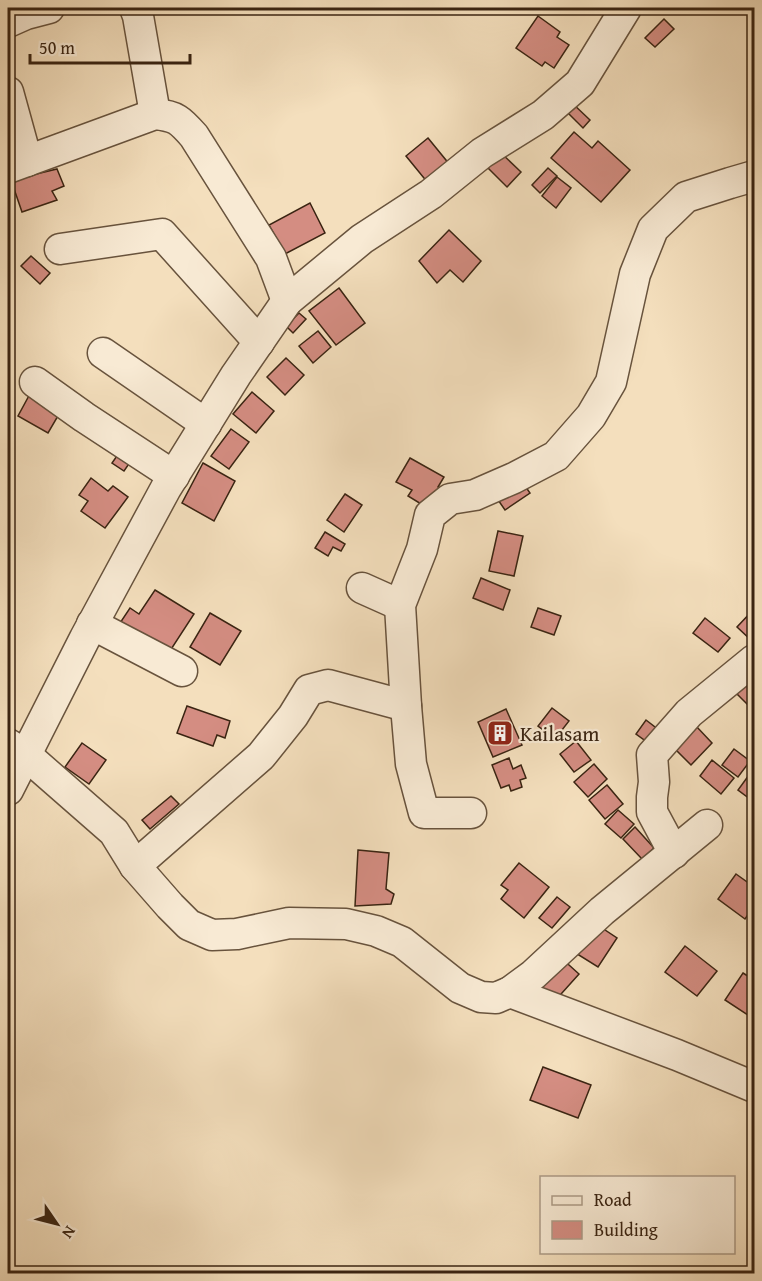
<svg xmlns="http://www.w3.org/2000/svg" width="762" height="1281" font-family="'Gentium Book Plus',serif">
	<rect width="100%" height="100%" fill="#f4dfbd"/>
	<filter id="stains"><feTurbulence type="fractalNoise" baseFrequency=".00333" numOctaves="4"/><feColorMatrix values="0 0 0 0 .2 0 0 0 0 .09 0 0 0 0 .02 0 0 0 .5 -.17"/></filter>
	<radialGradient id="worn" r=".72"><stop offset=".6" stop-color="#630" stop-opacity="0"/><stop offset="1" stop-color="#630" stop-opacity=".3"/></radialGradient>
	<g fill="#d48d82" stroke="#3a2412" stroke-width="1.5">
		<path d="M538,16l22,16 -3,5 12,8 -15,23 -9,-6 -3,4 -26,-18z"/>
		<path d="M664,19l10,10 -19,18 -10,-9z"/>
		<path d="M571,102l19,18 -7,8 -19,-19z"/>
		<path d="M574,132l18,16 6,-7 32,29 -29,32 -50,-44z"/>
		<path d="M428,138l22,27 -22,18 -22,-27z"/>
		<path d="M500,152l21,20 -14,15 -21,-21z"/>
		<path d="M548,168l9,8 -17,17 -8,-8z"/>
		<path d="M57,169l7,17 -12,5 5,9 -35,12 -11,-32z"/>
		<path d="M557,177l14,11 -15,20 -14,-12z"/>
		<path d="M310,203l15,30 -40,21 -16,-29z"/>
		<path d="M449,230l32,31 -18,21 -13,-12 -13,13 -18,-22z"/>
		<path d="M31,256l19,17 -10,11 -19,-18z"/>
		<path d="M339,288l26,35 -29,22 -27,-34z"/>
		<path d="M299,313l7,6 -13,14 -7,-7z"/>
		<path d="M318,331l13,16 -18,16 -14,-17z"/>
		<path d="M286,358l18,17 -19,20 -18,-18z"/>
		<path d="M31,392l31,17 -14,24 -30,-17z"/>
		<path d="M252,392l22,19 -18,22 -23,-19z"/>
		<path d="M231,429l18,13 -20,27 -18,-13z"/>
		<path d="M121,450l12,8 -9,13 -12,-8z"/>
		<path d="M410,458l34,19 -6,10 5,2 -17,18 -18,-11 4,-6 -16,-8z"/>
		<path d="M203,463l32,18 -21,40 -32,-18z"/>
		<path d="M91,478l17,13 5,-5 15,11 -23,31 -24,-17 7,-10 -9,-6z"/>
		<path d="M521,480l9,13 -25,17 -9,-13z"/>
		<path d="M345,494l17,11 -18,27 -17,-12z"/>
		<path d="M498,531l25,5 -9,40 -25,-5z"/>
		<path d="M325,532l20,12 -4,7 -8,-4 -5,9 -13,-8z"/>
		<path d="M481,578l29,12 -7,20 -30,-12z"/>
		<path d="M155,590l39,24 -26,40 -48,-31 10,-15 9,6z"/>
		<path d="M538,608l23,8 -7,19 -23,-8z"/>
		<path d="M754,609v29l-2,3 -15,-14z"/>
		<path d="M210,613l31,18 -21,34 -30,-18z"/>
		<path d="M705,618l25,20 -12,14 -25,-19z"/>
		<path d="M754,668v29l-7,7 -14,-14z"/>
		<path d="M187,706l43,15 -5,17 -8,-3 -4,11 -36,-13z"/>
		<path d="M552,708l17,13 -14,18 -17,-13z"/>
		<path d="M506,709l16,36 -29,12 -15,-35z"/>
		<path d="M646,720l18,14 -10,13 -18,-13z"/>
		<path d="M696,726l16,17 -21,22 -17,-17z"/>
		<path d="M576,741l15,19 -17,12 -14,-18z"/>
		<path d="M82,743l24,17 -17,24 -24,-17z"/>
		<path d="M734,749l16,12 -12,16 -16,-12z"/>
		<path d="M509,758l4,11 8,-4 5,13 -6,2 2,7 -11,4 -2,-6 -8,3 -9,-23z"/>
		<path d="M712,760l22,18 -13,16 -21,-18z"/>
		<path d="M594,764l13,15 -19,18 -14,-15z"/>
		<path d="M749,775l5,5v22l-16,-12z"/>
		<path d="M607,785l16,19 -18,15 -16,-19z"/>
		<path d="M171,796l8,8 -29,25 -8,-9z"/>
		<path d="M618,810l16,14 -13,14 -16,-14z"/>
		<path d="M635,827l19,21 -12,11 -19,-20z"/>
		<path d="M358,850l31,3 -3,36 8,5 -3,10 -36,2z"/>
		<path d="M519,863l30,24 -25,31 -23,-19 7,-9 -7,-5z"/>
		<path d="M736,874l18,13v19l-9,13 -27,-20z"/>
		<path d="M557,897l13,10 -18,21 -13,-10z"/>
		<path d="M593,922l24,16 -19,29 -24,-15z"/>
		<path d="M685,946l32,25 -20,25 -32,-24z"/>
		<path d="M559,956l20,18 -26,29 -20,-17z"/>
		<path d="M743,973l11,7v39l-29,-19z"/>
		<path d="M543,1067l48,18 -13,33 -48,-18z"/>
	</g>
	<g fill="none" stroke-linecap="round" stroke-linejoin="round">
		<g stroke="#68533d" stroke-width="33">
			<g id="minor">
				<path d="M135,8l3,8 17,98"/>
				<path d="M8,22l18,-8 23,-6"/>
				<path d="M8,92l19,69"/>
				<path d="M8,168l147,-54c21,2 25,6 39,22l77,122 16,43"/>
				<path d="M60,249l102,-15 97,108"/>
				<path d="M103,353l103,71"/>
				<path d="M35,382l49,35 90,59"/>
				<path d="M362,588l38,17"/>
				<path d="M92,624l90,47"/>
				<path d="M8,744l18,11 88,77 21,34 35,40 19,19 23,10 25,-1 52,-11 57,1 30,7 26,11 58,46 21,9 15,1 14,-6 23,-17 69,-64 105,-86"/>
				<path d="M8,790l77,-152 81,-150 70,-113 51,-74 75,-62 69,-45 51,-41 61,-38 37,-32 46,-75"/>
				<path d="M471,813h-47l-13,-49 -5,-58 -6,-101 22,-56 8,-34 20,-16 25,-4 39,-17 42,-22 35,-40 20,-34 24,-108 18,-45 33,-32 44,-14 24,-7"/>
				<path d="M674,853l-22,-41v-15l2,-15 -2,-27 37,-42 65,-53"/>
				<path d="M135,866l126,-110 32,-40 16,-26 19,-5 78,21"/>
				<path d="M510,992l167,63 77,32"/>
			</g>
		</g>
		<use href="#minor" stroke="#f8ead4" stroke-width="30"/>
	</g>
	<defs>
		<g id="building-square" transform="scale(1.35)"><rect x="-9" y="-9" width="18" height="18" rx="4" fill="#8f2418" stroke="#f8ead4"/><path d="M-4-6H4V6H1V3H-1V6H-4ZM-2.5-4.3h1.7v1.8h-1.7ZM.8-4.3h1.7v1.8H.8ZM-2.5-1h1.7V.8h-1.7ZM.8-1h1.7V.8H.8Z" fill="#fff"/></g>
	</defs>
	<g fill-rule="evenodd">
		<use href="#building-square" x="500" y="733"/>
	</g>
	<g text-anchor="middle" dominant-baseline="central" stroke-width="4.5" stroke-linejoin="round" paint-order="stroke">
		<g font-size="21" fill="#3a2412" stroke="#f8ead4" text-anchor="start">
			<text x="520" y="733">Kailasam</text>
		</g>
	</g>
	<rect width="762" height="1281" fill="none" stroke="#f4dfbd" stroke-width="30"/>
	<rect x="9" y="9" width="744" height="1263" fill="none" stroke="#3a2412" stroke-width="3"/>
	<rect x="15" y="15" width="732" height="1251" fill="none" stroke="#3a2412" stroke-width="1.5"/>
	<rect x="540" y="1176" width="195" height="78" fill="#f8ead4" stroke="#ac9b86" stroke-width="1.5"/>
	<rect x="552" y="1196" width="30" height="9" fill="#f8ead4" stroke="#ac9b86" stroke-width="1.5"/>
	<text x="594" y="1206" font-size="18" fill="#3a2412">Road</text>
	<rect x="552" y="1221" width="30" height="18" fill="#d48d82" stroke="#ac9b86" stroke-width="1.5"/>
	<text x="594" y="1236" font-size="18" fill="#3a2412">Building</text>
	<g transform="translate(57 1224) rotate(125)" stroke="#f8ead4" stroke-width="4.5" paint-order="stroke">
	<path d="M0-4.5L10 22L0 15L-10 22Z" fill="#3a2412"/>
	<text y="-9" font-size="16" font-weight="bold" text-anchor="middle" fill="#3a2412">N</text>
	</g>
	<path d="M30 54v9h160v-9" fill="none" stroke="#3a2412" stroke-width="3"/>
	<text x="39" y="54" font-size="18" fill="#3a2412" stroke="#f8ead4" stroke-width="4.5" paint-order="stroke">50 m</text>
	<rect width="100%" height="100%" filter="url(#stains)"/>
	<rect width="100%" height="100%" fill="url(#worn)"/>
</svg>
